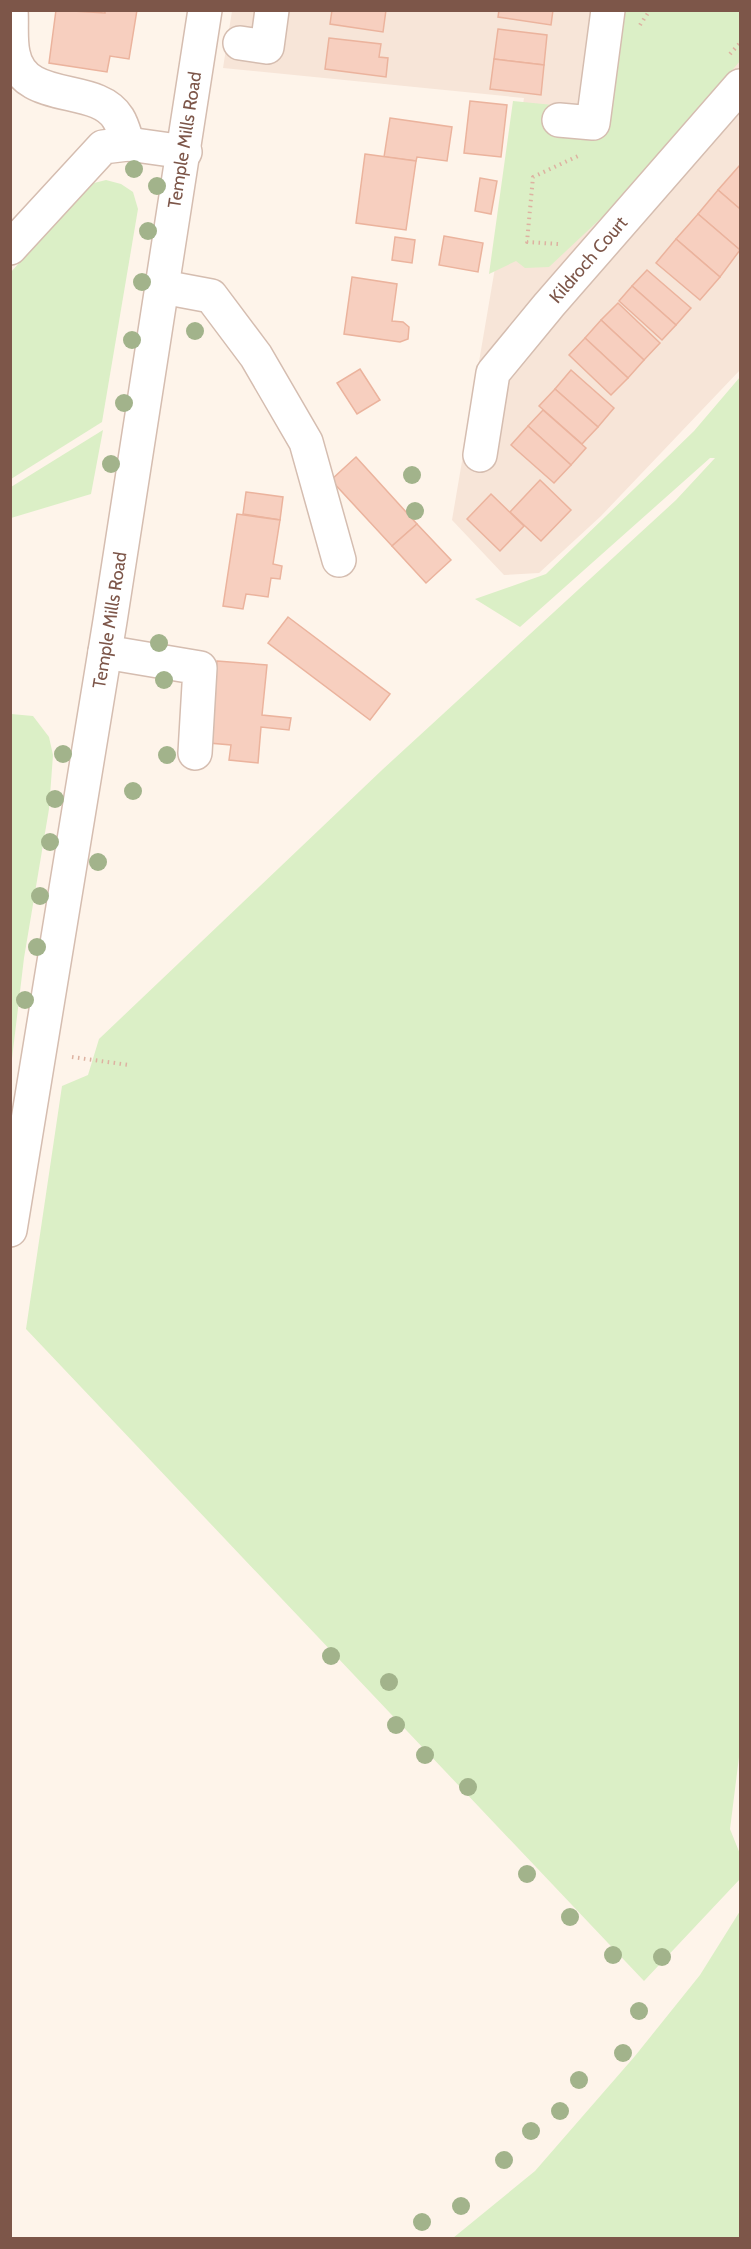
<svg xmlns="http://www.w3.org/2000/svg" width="751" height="2249" font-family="Cabin,sans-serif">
	<rect width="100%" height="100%" fill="#fef4ea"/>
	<path fill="#f7e5d8" d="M232,11h508v359l-139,146 -62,57 -35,2 -52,-55 72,-422 -301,-30z"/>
	<g fill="#dbefc6">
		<path d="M617,11h123v50l-110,130 -81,76 -24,1 -9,-7 -27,13 24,-173 40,4 -4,29 48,2z"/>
		<path d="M106,180l15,4 12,8 5,17 -36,213 -91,57v-207l79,-88z"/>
		<path d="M740,377v1372l-10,80 10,25v25l-96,102 -618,-652 36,-243 26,-11 11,-36 283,-269 294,-270 39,-42h-5l-190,169 -45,-28 71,-25 148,-143z"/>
		<path d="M103,430l-12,64 -80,24v-31z"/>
		<path d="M11,714l22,2 16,21 4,18 -4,54 -25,149 -13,109z"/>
		<path d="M740,1911v327h-287l82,-67 100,-115 65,-81z"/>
	</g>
	<g fill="#f7cfbf" stroke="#ebb39d" stroke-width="1.5">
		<path d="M56,10l49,3v-3h32l-8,49 -19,-3 -3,16 -58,-9z"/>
		<path d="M332,10h54l-3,22 -53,-8z"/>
		<path d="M499,10h54l-2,15 -53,-8z"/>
		<path d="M498,29l49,6 -3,30 -50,-6z"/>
		<path d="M329,38l52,6 -2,13 9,1 -2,19 -61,-8z"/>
		<path d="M494,59l50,6 -3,30 -51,-6z"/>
		<path d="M470,101l37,4 -6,52 -37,-4z"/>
		<path d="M390,118l62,9 -5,34 -30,-4 -1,4 -32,-4z"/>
		<path d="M365,154l51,7 -10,69 -50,-7z"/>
		<path d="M740,165v44l-22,-19z"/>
		<path d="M480,178l17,3 -6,33 -16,-3z"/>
		<path d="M718,190l22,19v41l-42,-36z"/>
		<path d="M698,214l42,36 -20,27 -44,-38z"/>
		<path d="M444,236l39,7 -5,29 -39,-7z"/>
		<path d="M395,237l20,3 -3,23 -20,-3z"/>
		<path d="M676,239l44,38 -20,23 -44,-37z"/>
		<path d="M647,270l44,38 -15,17 -44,-39z"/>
		<path d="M352,277l45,7 -5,37 11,1 6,5 -1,12 -8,3 -56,-8z"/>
		<path d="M632,286l44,39 -14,15 -43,-39z"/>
		<path d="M618,303l42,40 -16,17 -43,-40z"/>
		<path d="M601,320l43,40 -16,18 -43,-40z"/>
		<path d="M585,338l43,40 -17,17 -42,-40z"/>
		<path d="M360,369l20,31 -23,14 -20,-31z"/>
		<path d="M571,370l43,38 -16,19 -43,-38z"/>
		<path d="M555,389l43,38 -16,17 -43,-38z"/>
		<path d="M543,410l43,38 -15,17 -43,-39z"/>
		<path d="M528,426l43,39 -17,18 -43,-38z"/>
		<path d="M356,457l61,67 -25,22 -61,-66z"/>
		<path d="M540,480l31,30 -30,31 -31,-29z"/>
		<path d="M246,492l37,5 -3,23 -37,-6z"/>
		<path d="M491,494l33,32 -24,25 -33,-32z"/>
		<path d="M237,514l43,6 -7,44 9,2 -2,13 -9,-1 -3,19 -22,-3 -3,15 -20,-3z"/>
		<path d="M417,524l34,36 -25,23 -34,-37z"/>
		<path d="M288,617l102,77 -20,26 -102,-77z"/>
		<path d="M217,661l50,4 -5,50 29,3 -2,12 -28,-3 -3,36 -29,-3 2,-15 -22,-2z"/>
	</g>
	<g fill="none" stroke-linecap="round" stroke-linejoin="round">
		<g stroke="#d5bdb0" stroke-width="36">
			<g id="minor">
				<path d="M11,10c1,14 -1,29 2,43 10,53 83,29 105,65 5,8 7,18 10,26"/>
				<path d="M240,43l27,4 5,-37"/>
				<path d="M559,120l34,3 15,-113"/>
				<path d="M10,248l93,-101 25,-3 57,8"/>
				<path d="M163,287l48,9 45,60 50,86 33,118"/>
				<path id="s1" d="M480,455l13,-82 56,-68 191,-219"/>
				<path d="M105,652l95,16 -5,85"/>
				<path id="s2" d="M10,1230l100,-609 95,-611"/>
			</g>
		</g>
		<g stroke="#ddb2a1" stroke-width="4" stroke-dasharray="1.5 4.5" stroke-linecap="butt">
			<path d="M640,25l10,-15"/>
			<path d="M730,54l10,-11"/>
			<path d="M558,244l-31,-2 6,-65 45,-21"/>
			<path d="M72,1057l57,8"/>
		</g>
		<use href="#minor" stroke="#fff" stroke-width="33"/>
	</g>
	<g fill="#a2b38b">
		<circle cx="134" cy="169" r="9"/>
		<circle cx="157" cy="186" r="9"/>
		<circle cx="148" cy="231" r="9"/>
		<circle cx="142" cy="282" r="9"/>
		<circle cx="195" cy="331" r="9"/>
		<circle cx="132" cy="340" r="9"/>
		<circle cx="124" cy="403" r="9"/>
		<circle cx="111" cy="464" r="9"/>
		<circle cx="412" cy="475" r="9"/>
		<circle cx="415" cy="511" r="9"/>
		<circle cx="159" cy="643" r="9"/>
		<circle cx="164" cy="680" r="9"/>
		<circle cx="63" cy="754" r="9"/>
		<circle cx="167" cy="755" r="9"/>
		<circle cx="133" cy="791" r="9"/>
		<circle cx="55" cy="799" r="9"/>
		<circle cx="50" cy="842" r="9"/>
		<circle cx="98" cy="862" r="9"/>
		<circle cx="40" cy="896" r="9"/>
		<circle cx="37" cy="947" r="9"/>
		<circle cx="25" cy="1000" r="9"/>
		<circle cx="331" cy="1656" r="9"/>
		<circle cx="389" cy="1682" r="9"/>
		<circle cx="396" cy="1725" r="9"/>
		<circle cx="425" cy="1755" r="9"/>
		<circle cx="468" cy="1787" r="9"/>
		<circle cx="527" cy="1874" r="9"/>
		<circle cx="570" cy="1917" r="9"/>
		<circle cx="613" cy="1955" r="9"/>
		<circle cx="662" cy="1957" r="9"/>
		<circle cx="639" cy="2011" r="9"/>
		<circle cx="623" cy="2053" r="9"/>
		<circle cx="579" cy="2080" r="9"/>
		<circle cx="560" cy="2111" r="9"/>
		<circle cx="531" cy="2131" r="9"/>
		<circle cx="504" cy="2160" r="9"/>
		<circle cx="461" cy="2206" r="9"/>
		<circle cx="422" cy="2222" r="9"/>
	</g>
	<g text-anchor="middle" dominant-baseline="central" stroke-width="5" stroke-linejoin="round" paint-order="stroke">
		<g font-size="18" fill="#7d5649" stroke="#fff9f3">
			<text stroke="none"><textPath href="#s2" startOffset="1104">Temple Mills Road</textPath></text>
			<text stroke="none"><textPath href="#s1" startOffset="231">Kildroch Court</textPath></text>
			<text stroke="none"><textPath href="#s2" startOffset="618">Temple Mills Road</textPath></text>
		</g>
	</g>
	<rect width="751" height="2249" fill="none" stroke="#7d5649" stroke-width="24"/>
</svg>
